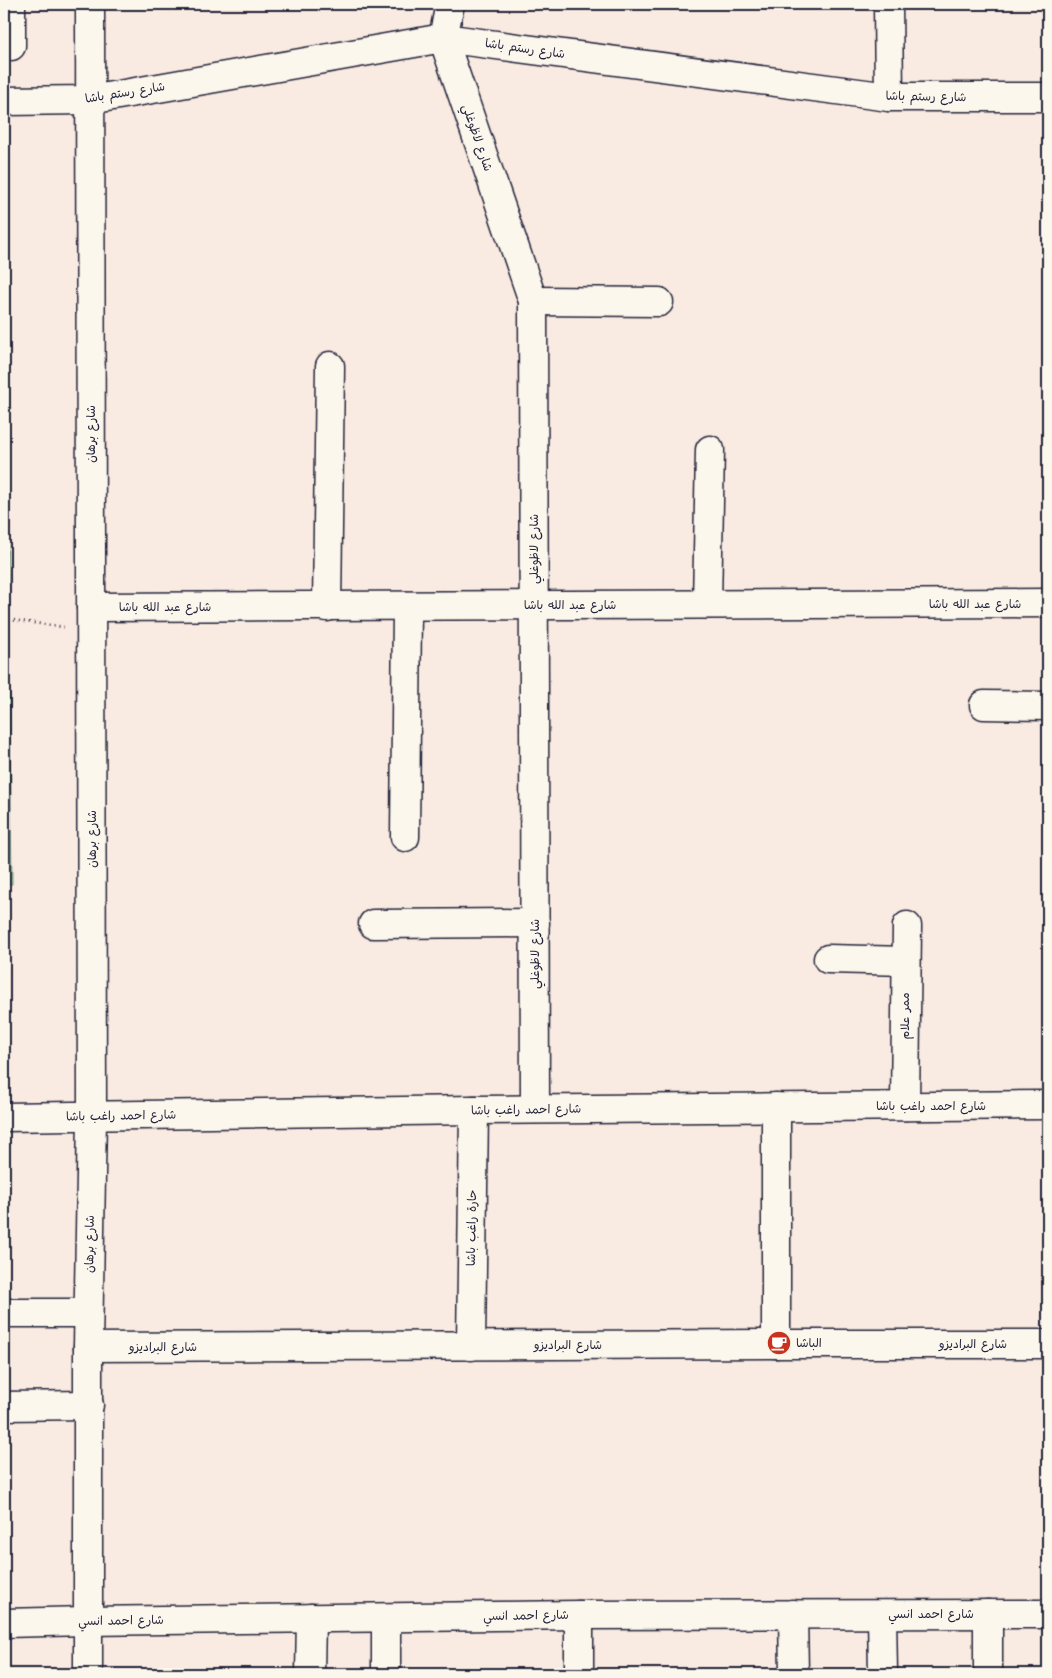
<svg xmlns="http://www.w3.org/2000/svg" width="1052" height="1678" font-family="Kalam,'Playpen Sans Arabic',sans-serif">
	<defs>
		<pattern id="park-tufts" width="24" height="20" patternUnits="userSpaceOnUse" patternTransform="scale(1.25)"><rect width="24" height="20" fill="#aceab1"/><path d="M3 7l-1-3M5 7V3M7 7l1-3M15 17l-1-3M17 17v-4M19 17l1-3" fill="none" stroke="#94c899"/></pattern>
	</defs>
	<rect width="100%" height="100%" fill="#faebe2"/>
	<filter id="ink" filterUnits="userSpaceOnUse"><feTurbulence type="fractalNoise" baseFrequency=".02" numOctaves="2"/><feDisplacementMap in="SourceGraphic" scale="10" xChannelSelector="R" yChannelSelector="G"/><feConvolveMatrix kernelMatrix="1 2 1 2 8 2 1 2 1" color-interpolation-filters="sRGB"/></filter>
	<g filter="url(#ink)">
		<path fill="url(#park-tufts)" stroke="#678676" d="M4,272l8,612h-8z"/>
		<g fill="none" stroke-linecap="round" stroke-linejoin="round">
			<g stroke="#22223b" stroke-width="31">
				<g id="minor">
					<path d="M11,4v42"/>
					<path d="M450,4l-7,34 90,263 2,808"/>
					<path d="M888,4l1,93"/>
					<path d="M4,101l86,-1 353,-62 446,59h159"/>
					<path d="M533,301l126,1"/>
					<path d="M707,604l3,-154"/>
					<path d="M91,607l957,-4"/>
					<path d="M327,607l3,-241"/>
					<path d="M984,705l64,1"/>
					<path d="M405,837l2,-231"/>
					<path d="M373,924l162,-1"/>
					<path d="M828,959l78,2"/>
					<path d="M905,1106l2,-180"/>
					<path d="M776,1107v237"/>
					<path d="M4,1117l470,-7 574,-5"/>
					<path d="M4,1313h84"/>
					<path d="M471,1346l3,-236"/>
					<path d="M88,1347l688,-3h272"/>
					<path d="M4,1406l85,-1"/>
					<path d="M793,1614l1,60"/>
					<path d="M988,1614v60"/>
					<path d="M579,1615v59"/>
					<path d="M882,1615l1,59"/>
					<path d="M4,1623l83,-2 492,-6 469,-1"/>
					<path d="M88,1674v-327l4,-230 -2,-1113"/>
					<path d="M310,1674l1,-56"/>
					<path d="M386,1674v-56"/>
				</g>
			</g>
			<path stroke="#22223b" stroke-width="3" stroke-dasharray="1 4" stroke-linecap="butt" d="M4,619l60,8"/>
			<use href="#minor" stroke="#fbf7ec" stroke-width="28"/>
		</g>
	</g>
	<defs>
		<g id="cafe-disc" transform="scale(1.25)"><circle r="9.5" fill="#c8321e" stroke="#fbf7ec"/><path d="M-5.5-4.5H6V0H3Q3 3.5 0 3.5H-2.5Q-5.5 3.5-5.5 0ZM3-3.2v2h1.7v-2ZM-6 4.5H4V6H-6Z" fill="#fff"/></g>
	</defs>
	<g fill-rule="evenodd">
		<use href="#cafe-disc" x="779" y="1343"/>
	</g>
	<g text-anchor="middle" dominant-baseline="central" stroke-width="4" stroke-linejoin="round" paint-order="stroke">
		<g font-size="12" fill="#22223b" stroke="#fbf7ec">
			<text transform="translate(525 49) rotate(8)">شارع رستم باشا</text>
			<text transform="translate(125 93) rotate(-9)">شارع رستم باشا</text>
			<text transform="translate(926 97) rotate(1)">شارع رستم باشا</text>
			<text transform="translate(477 138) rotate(71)">شارع لاظوغلي</text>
			<text transform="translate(91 434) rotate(-90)">شارع برهان</text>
			<text transform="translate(534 549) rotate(-90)">شارع لاظوغلي</text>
			<text x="975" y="604">شارع عبد الله باشا</text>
			<text x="570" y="605">شارع عبد الله باشا</text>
			<text x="165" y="607">شارع عبد الله باشا</text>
			<text transform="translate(92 839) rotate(-90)">شارع برهان</text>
			<text transform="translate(535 954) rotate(-90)">شارع لاظوغلي</text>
			<text transform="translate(905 1016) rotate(-90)">ممر علام</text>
			<text x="931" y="1106">شارع احمد راغب باشا</text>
			<text transform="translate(526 1110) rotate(-1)">شارع احمد راغب باشا</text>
			<text transform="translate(121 1116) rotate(-1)">شارع احمد راغب باشا</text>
			<text transform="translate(472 1228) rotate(-89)">حارة راغب باشا</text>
			<text transform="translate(90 1244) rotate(-89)">شارع برهان</text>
			<text x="973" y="1344">شارع البراديزو</text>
			<text x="568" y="1345">شارع البراديزو</text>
			<text x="163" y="1347">شارع البراديزو</text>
			<text x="931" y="1614">شارع احمد انسي</text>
			<text transform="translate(526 1616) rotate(-1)">شارع احمد انسي</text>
			<text transform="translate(121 1621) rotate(-1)">شارع احمد انسي</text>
		</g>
		<g font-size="12" fill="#22223b" stroke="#fbf7ec" text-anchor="start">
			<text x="796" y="1343">الباشا</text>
		</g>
	</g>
	<rect width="1052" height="1678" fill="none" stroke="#fbf7ec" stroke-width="20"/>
	<rect x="10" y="10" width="1032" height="1658" fill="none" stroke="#22223b" stroke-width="2" filter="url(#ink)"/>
</svg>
